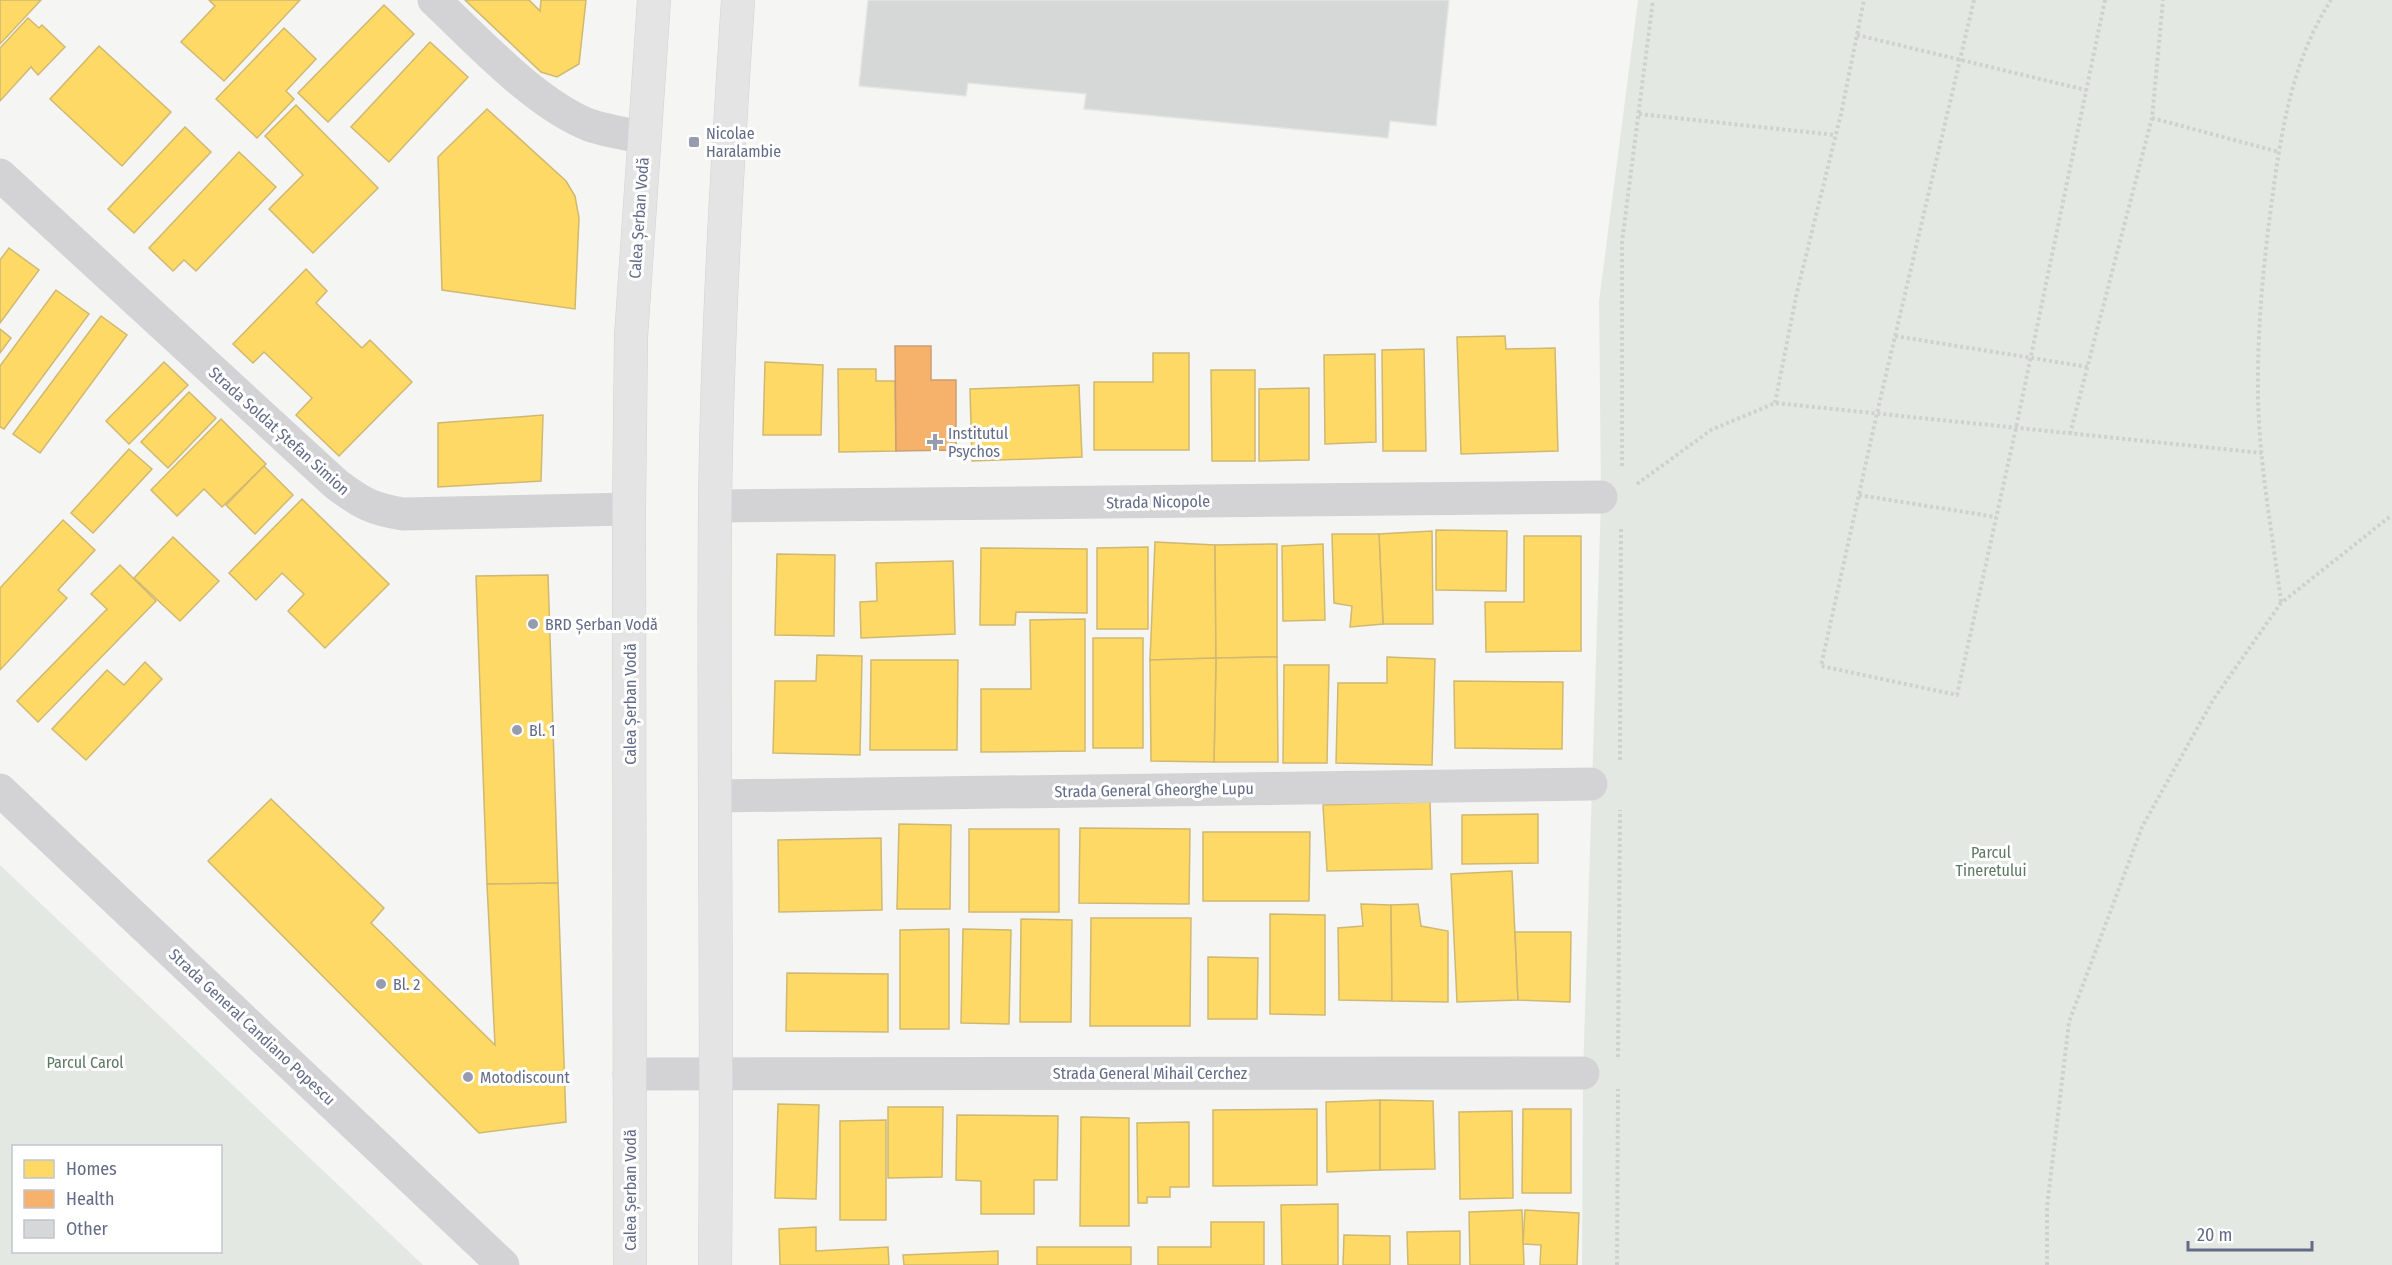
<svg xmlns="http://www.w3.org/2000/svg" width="2392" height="1265" font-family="'Fira Sans Condensed',sans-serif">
	<rect width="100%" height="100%" fill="#f5f6f4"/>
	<g fill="#e3e9e2" fill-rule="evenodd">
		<path d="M1638,0h754v1265h-810l1,-192 18,-576 -2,-196z"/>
		<path d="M0,865l423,400h-423zM14,1146h206v106h-206z"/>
	</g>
	<g fill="#ffd966" stroke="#d0b870" stroke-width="1.5">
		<path d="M0,0h41l-41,44z"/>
		<path d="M209,0h91l-76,81 -43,-39 34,-36z"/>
		<path d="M465,0h64l11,11 1,-11h45l-7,64 -22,13 -16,-5z"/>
		<path d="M384,5l30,29 -86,88 -30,-29z"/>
		<path d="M28,18l11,10 3,-3 23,22 -27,28 -7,-8 -31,34v-53z"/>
		<path d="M284,28l32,31 -30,32 8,8 -37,39 -41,-39z"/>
		<path d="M430,42l38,35 -79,85 -38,-35z"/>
		<path d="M99,46l72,66 -49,54 -72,-67z"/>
		<path d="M296,105l82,83 -65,65 -44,-44 34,-34 -38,-39z"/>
		<path d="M487,109l79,72 9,15 4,22 -4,91 -133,-19 -4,-133z"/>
		<path d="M185,127l26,25 -77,81 -26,-24z"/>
		<path d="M239,152l37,35 -80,84 -12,-11 -11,11 -24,-23z"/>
		<path d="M9,248l30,22 -39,53v-63z"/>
		<path d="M306,269l21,22 -11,12 46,45 8,-8 42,42 -73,74 -43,-41 16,-17 -48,-46 -11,11 -20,-19z"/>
		<path d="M56,290l33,24 -85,115 -4,-2v-61z"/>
		<path d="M101,316l26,19 -87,118 -27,-19z"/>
		<path d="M0,329l11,9 -11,15z"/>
		<path d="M1505,336l1,13 49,-1 3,103 -97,3 -4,-117z"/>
		<path d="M1424,349l2,102h-43l-1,-101z"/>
		<path d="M1153,353h36v97h-95v-68h59z"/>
		<path d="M1375,354l1,88 -51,2 -1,-89z"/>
		<path d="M164,362l24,23 -59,59 -23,-23z"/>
		<path d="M765,362l58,3 -2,70h-58z"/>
		<path d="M838,369h38v12h19l1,70 -57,1z"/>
		<path d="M1211,370h44v91h-43z"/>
		<path d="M1079,385l3,72 -110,4 -2,-72z"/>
		<path d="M1309,388v72l-50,1v-72z"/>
		<path d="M189,392l27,26 -48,50 -27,-26z"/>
		<path d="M543,415l-2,66 -103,6v-64z"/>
		<path d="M221,419l45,45 -44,43 -18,-18 -27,27 -26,-26z"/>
		<path d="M129,449l23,20 -59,64 -22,-20z"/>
		<path d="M264,466l29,29 -38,39 -29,-29z"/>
		<path d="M302,499l87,85 -64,64 -37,-37 16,-17 -22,-21 -26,27 -27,-27z"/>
		<path d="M63,520l32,30 -37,40 9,8 -67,72v-82z"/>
		<path d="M1436,530l71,1 -1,60 -70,-1z"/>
		<path d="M1432,531l1,93h-50l-4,-90z"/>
		<path d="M1332,534h47l4,90 -33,3 2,-21 -18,-3z"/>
		<path d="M1524,536h57v115l-95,1 -1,-50h39z"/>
		<path d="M173,537l46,44 -39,40 -46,-43z"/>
		<path d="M1155,542l60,3 1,113 -66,2z"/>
		<path d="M1277,544v113l-61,1 -1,-113z"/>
		<path d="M1323,544l2,76 -42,1 -1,-75z"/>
		<path d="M1148,547v82h-51v-81z"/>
		<path d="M981,548l106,1v64l-71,-1 -1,13h-35z"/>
		<path d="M777,554l58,1 -1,81 -59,-1z"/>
		<path d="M953,561l2,73 -94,4 -1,-36 17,-1 -1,-38z"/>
		<path d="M120,565l36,36 -118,121 -21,-21 90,-92 -16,-15z"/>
		<path d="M548,575l10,308 -71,1 -11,-308z"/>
		<path d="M1085,619v132l-104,1v-63h50l-1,-69z"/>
		<rect x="1093" y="638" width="50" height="110"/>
		<path d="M817,655l45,1 -2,99 -87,-2 2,-72h41z"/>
		<path d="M1277,657l1,105h-64l2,-104z"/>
		<path d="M1387,657l48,2 -3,106 -96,-2 2,-80h49z"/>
		<path d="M1216,658l-2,104 -63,-1 -1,-101z"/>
		<path d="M871,660h87l-1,90h-87z"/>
		<path d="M145,662l17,17 -76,81 -34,-31 55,-59 17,15z"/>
		<path d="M1284,665h45l-2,98h-44z"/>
		<path d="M1454,681l109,1 -1,67 -107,-1z"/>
		<path d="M271,799l113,109 -13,15 124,122 -8,-161 71,-1 8,239 -87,11 -271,-272z"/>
		<path d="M1430,802l2,67 -105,2 -4,-66z"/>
		<path d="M1538,814v49l-76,1v-49z"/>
		<path d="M899,824l52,1 -1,84h-53z"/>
		<path d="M1080,828l110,1 -1,75 -110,-1z"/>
		<rect x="969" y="829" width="90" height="83"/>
		<path d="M1203,832h107l-1,69h-106z"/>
		<path d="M881,838l1,72 -103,2 -1,-72z"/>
		<path d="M1512,871l6,129 -61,2 -6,-128z"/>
		<path d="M1361,904l30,1 1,96 -53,-1 -1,-72 25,-2z"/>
		<path d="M1418,904l3,22 27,5v71l-56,-1 -1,-96z"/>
		<path d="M1270,914l55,1v100l-55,-1z"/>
		<path d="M1091,918h100l-1,108h-100z"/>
		<path d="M1021,919l51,1 -1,102h-51z"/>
		<path d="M949,929v100h-49v-99z"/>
		<path d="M963,929l48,1 -2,94 -48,-1z"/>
		<path d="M1515,932h56l-1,70 -52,-2z"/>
		<path d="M1208,957l50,1 -1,61h-49z"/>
		<path d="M787,973l101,1v58l-102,-1z"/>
		<path d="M1380,1100v70l-53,2 -1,-70z"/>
		<path d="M1380,1100l53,1 2,68 -55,1z"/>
		<path d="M778,1104l41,1 -3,94 -41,-1z"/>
		<path d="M888,1107h55l-1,70 -54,1z"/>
		<path d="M1317,1109v76l-104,1v-76z"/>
		<path d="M1523,1109h48v84h-49z"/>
		<path d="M1512,1111l1,87 -53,1 -1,-87z"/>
		<path d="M957,1115l101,1 -1,64h-23v34h-53v-33l-25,-1z"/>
		<path d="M1081,1117l48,1v108h-49z"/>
		<path d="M886,1120v100h-46v-99z"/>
		<path d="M1189,1122v65h-19v10h-23v6h-9l-1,-80z"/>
		<path d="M1338,1204v61h-56l-1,-60z"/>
		<path d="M1522,1210l2,55h-54l-1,-53z"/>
		<path d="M1525,1210l54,3 -2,52h-37l1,-20 -18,-1z"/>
		<path d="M1211,1222h53v43h-106v-18h53z"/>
		<path d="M816,1227v24l72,-4 1,18h-109l-1,-36z"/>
		<path d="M1460,1231v34h-52l-1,-33z"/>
		<path d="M1344,1235l46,1v29h-47z"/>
		<rect x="1037" y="1247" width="94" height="18"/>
		<path d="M998,1251v14h-94l-1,-10z"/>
	</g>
	<path fill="#f6b26b" stroke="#ca9d73" stroke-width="1.5" d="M895,346h36v34h25v70l-60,1z"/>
	<path fill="#d6d7d7" stroke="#e4e5e4" stroke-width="1.5" d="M868,0h581l-13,126 -46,-5 -2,17 -304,-29 2,-15 -118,-11 -2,13 -107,-10z"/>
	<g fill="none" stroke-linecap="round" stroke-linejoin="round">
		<g stroke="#d1d3d4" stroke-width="34">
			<g id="major">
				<path d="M630,1265l-1,-756 2,-172 23,-337"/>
				<path d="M715,1265c3,-252 -2,-505 0,-757 2,-169 12,-339 23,-508"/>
			</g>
		</g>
		<g stroke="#d0d0d0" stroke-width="4" stroke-dasharray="3 3" stroke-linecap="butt">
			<path d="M1974,0l-97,413 -56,253 136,29 59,-267 89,-428"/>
			<path d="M1857,35l229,55"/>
			<path d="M1639,114l196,21"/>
			<path d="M2152,118l127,34"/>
			<path d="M1895,336l193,31"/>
			<path d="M1775,403l22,-111 44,-178 23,-114"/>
			<path d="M2070,434l82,-316 11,-118"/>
			<path d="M1622,466v-224l31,-242"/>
			<path d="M1637,484l74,-54 64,-27 487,50"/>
			<path d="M1859,495l137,22"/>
			<path d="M2281,602c-9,-73 -24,-148 -23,-222 0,-65 7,-130 16,-195 9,-65 21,-129 57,-185"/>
			<path d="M1620,760l1,-232"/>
			<path d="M1618,1057l2,-247"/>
			<path d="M1617,1265l1,-176"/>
			<path d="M2047,1265v-58l22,-185 73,-195 71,-127 68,-97 111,-88"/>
		</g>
		<g stroke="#d3d3d5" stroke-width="33">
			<path d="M434,0c43,40 100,103 155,125 18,6 36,9 55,12"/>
			<path d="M0,175l336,309c25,19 36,25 67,30l226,-5"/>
			<path d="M715,506l886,-9"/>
			<path d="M0,790l503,475"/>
			<path d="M717,796l874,-12"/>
			<path d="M629,1074l954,-1"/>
		</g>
		<use href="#major" stroke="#e4e4e5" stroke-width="33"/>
	</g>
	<g fill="#969cad" stroke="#fff" stroke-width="2">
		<rect x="688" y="136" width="12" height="12" rx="3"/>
		<path d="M932 433h6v6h6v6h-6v6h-6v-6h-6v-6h6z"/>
		<circle cx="533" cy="624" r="6"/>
		<circle cx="517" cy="730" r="6"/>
		<circle cx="381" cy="984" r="6"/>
		<circle cx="468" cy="1077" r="6"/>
	</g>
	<g text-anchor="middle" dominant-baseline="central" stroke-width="6" stroke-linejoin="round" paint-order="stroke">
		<g font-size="16" fill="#636b87" stroke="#fff" text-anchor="start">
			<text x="706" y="133">Nicolae<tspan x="706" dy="18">Haralambie</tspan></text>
			<text x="948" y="433">Institutul<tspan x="948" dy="18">Psychos</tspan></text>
			<text x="545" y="624">BRD Șerban Vodă</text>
			<text x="529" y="730">Bl. 1</text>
			<text x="393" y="984">Bl. 2</text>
			<text x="480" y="1077">Motodiscount</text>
		</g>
		<g font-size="16" fill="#636b87" stroke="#fff">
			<text transform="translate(639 218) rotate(-86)">Calea Șerban Vodă</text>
			<text transform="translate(279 431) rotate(42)">Strada Soldat Ștefan Simion</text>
			<text transform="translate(1158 502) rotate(-1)">Strada Nicopole</text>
			<text transform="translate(630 704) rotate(-90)">Calea Șerban Vodă</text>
			<text transform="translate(1154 790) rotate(-1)">Strada General Gheorghe Lupu</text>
			<text transform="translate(252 1027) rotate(43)">Strada General Candiano Popescu</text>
			<text x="1150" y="1073">Strada General Mihail Cerchez</text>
			<text transform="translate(630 1190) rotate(-90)">Calea Șerban Vodă</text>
		</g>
		<g font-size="16" fill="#5e7962" stroke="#fff">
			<text x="1991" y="852">Parcul<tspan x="1991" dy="18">Tineretului</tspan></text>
			<text x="85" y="1062">Parcul Carol</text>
		</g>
	</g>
	<rect x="12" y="1145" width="210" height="108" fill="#ffffff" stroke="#c1c4cf" stroke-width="1.5"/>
	<rect x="24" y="1160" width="30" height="18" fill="#ffd966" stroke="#c1c4cf" stroke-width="1.5"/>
	<text x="66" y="1175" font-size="18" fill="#636b87">Homes</text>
	<rect x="24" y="1190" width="30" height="18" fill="#f6b26b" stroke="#c1c4cf" stroke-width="1.5"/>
	<text x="66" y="1205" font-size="18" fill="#636b87">Health</text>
	<rect x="24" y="1220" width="30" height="18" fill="#d6d7d7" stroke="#c1c4cf" stroke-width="1.5"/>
	<text x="66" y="1235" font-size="18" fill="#636b87">Other</text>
	<path d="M2188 1241v9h124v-9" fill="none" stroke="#636b87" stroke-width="3"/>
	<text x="2197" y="1241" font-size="18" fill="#636b87" stroke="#ffffff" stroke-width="4.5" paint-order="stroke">20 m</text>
</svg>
